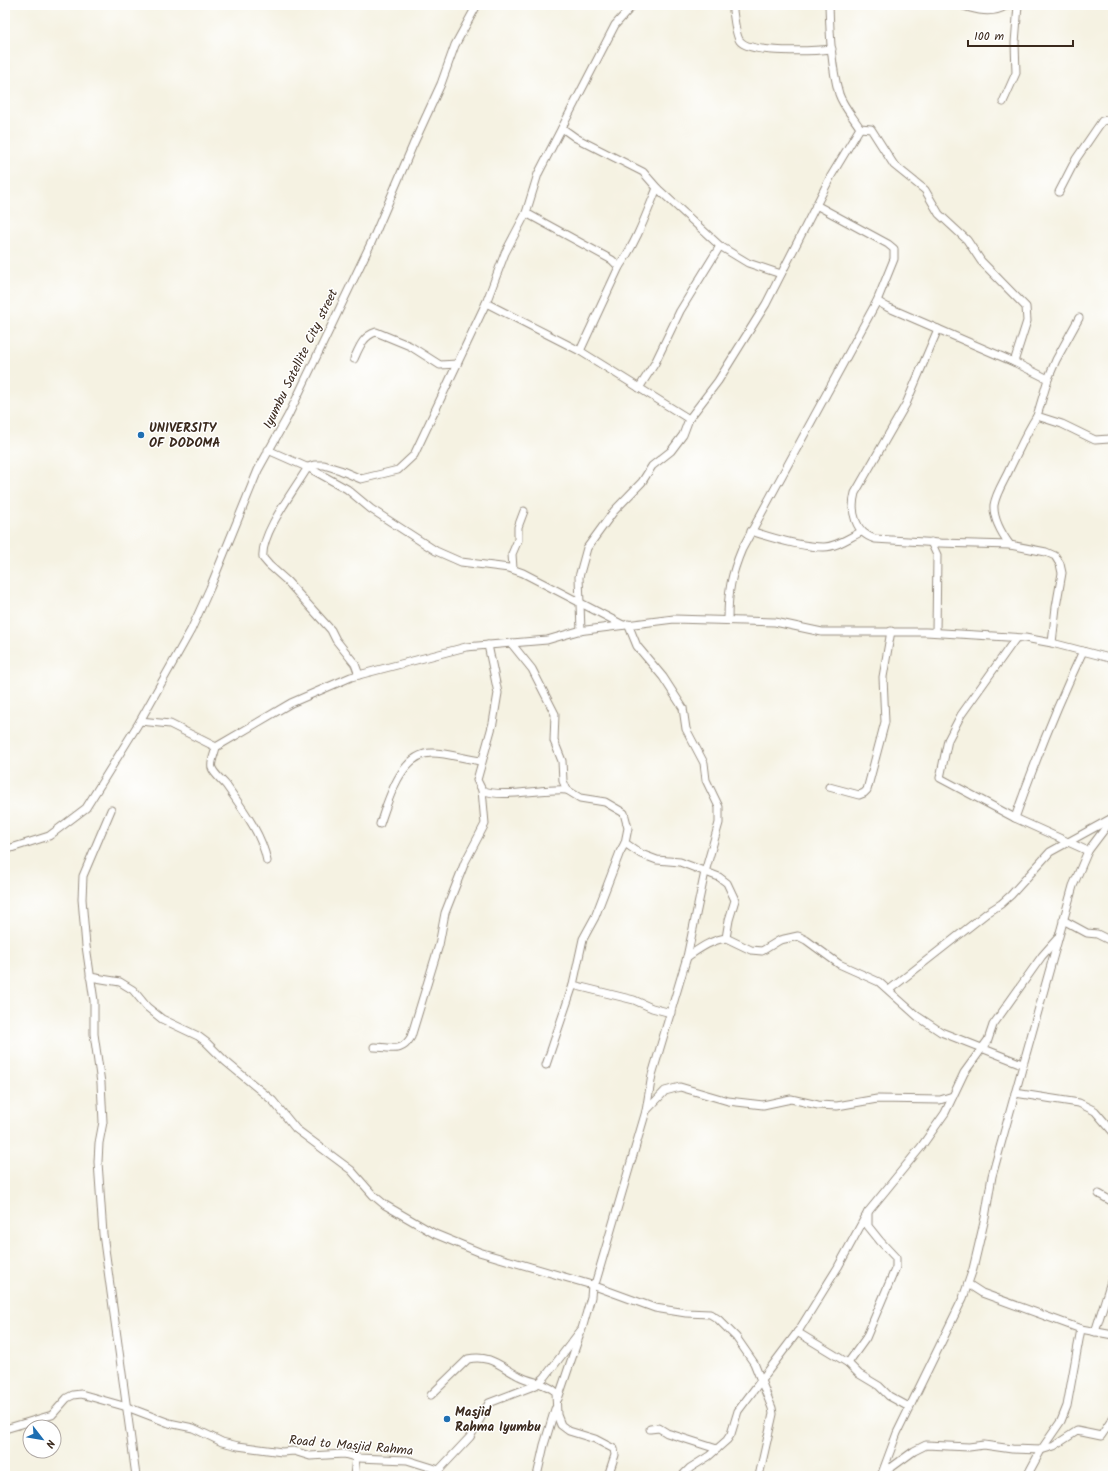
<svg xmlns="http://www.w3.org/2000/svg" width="1118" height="1481" font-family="Kalam,sans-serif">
	<rect width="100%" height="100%" fill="#fff"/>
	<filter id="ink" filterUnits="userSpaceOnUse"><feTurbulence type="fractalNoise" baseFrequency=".025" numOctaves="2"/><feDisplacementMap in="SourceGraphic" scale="8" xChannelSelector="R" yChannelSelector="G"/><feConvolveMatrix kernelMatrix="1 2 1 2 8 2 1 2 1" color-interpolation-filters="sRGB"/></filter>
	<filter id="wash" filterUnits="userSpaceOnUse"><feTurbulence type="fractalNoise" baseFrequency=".012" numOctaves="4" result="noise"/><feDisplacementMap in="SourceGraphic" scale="16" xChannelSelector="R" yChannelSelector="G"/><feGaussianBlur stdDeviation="0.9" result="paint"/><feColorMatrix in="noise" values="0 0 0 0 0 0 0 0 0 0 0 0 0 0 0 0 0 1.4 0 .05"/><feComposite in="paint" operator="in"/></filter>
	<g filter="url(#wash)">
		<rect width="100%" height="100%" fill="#f5f2e2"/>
	</g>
	<g filter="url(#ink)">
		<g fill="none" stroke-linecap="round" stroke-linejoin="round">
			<g stroke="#988e80" stroke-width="9">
				<g id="minor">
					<path d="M732,5c2,9 3,30 8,36 10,13 75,10 92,8"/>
					<path d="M829,5c1,29 2,61 10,89 4,12 14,23 21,34l11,1 23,36 31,25 14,24 28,26 14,21 45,46 1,14 -13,41 34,17 -11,37 25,8 33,16 14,-1 4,-2"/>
					<path d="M960,5c16,5 32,10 47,0"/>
					<path d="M1003,102l13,-29 -1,-30 3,-38"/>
					<path d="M562,128l14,10 67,34 14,16 63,58 28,17 33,11"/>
					<path d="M1059,192l17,-33 26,-38 11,-2"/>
					<path d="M526,213l86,47 7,7"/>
					<path d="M877,301l10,6 127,55"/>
					<path d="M486,303l94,48 109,68"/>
					<path d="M938,329l-32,75 -51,89c-5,18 0,40 20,46l65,4 70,2"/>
					<path d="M580,351l39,-84c17,-24 27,-52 38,-79"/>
					<path d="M354,359c5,-11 9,-23 22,-27l34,14 30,19 17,-1"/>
					<path d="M1048,379l8,-19 23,-42"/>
					<path d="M639,388l16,-25 25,-52 40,-65"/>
					<path d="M1037,416c-11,17 -18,34 -27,52 -5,12 -14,24 -16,37 -1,14 8,29 16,40l36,7 9,4 5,8 2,9 -6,34 -4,36"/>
					<path d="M268,450l43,19 36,20 24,20 65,42 25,11 48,6 14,5 100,52"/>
					<path d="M751,531c21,7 51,16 73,16 13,0 26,-10 37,-15"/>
					<path d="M931,542l6,13 -1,77"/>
					<path d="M513,569l-1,-15 6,-14v-13l6,-16"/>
					<path d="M728,620c0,-28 3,-45 14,-71l135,-248 17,-42v-10l-6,-5 -72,-39"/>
					<path d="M581,631l-2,-54 8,-29 27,-37 28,-29 10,-16 19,-15 12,-16 6,-16 29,-38 48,-77 65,-128 29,-48"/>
					<path d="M1016,638l-55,77 -13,25 -8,38 75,40 73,33"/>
					<path d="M511,643l21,26 23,45 -1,27 8,20 1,20 4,9 13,8 25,4 19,11 4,15 -3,15 16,11 16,6 23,2 39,15 8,6 8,17 -6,20 -3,18 25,12 11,1 18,-11 18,-4 8,4 33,24 40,18 38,34 24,16 81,32"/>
					<path d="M488,645l10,48 -5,30 -16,57 5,10c20,9 60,-2 85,0"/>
					<path d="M359,675l-4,-11 -19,-24 -5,-10 -44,-49 -18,-16 -6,-7c-3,-24 32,-69 45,-91l6,-2h10l16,5 21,9 37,-9 16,-15 72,-152 19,-50 21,-40 12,-39 77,-149 18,-20"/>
					<path d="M140,721l51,-91 19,-42 48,-118 30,-54 84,-175 41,-96 28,-61 14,-39 22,-40"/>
					<path d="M216,747c-1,6 -6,16 -4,21 2,6 10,12 14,17 16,23 36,49 41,76"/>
					<path d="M829,787l30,8 5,-2 3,-3 18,-68 -2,-45 8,-46"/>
					<path d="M111,810l-28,66 -1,23 4,47 8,55v33l7,49 2,39 -4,21 -1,19 5,72 33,242"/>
					<path d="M1015,818c20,-57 42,-112 68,-167"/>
					<path d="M380,824c8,-23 21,-71 52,-71 16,0 33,6 49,8"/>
					<path d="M5,850l44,-14 37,-28 54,-87 30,3 46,23 75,-44 60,-26 115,-30 81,-7 31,-9 96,-12 101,3 47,10h104l99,6 27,5 61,16"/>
					<path d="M1063,920l24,13 10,1 16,8"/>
					<path d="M687,957c12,-8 24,-17 39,-19"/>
					<path d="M90,977l30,5 13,8 14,17 15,12 36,17 8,6 19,19 48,40 23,28 55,41 22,25 12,10 50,29 44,18 113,33 63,23 31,5 24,1 8,5 18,18 18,26 18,45 1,6 -14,62"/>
					<path d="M573,985l61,15 18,8 19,5"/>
					<path d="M889,990l98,-77 14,-9 10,-9 39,-43 62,-34"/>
					<path d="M374,1047c17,0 27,7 37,-10l28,-92 6,-32 20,-51 20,-38 -3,-34"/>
					<path d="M546,1065l27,-80 10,-46 12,-22 25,-65 5,-9"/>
					<path d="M1015,1093l64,10 16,8 18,21"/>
					<path d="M646,1111l19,-20 15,-4 48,14 35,4 28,-6 27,6 19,1 40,-7 63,1 13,-4"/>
					<path d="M1099,1194l14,8"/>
					<path d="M968,1284l14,9 99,36 32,6"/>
					<path d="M592,1285l4,-4 50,-170 6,-36 35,-118 18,-85 14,-49v-16l-13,-27 -2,-17 -18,-34 -3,-21 -20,-31 -26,-31 -9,-22"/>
					<path d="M797,1332l51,31 11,11 20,12 10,10 20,11"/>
					<path d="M1095,1332l18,-57"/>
					<path d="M848,1363l18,-25 30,-71v-9l-16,-17 -12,-15v-14"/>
					<path d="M431,1395l37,-36c22,-5 33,8 51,17 13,7 26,6 37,16l1,23 4,10 8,6 26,8 19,10 1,6 -7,21"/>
					<path d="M558,1399l21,-62"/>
					<path d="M5,1429l47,-14 15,-17 6,-3 8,-1 46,13 42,16 24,5 29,14 16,4 44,6 12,-1 16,5 34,-2 14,4 49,2 32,10 31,-33 19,-34 47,-18 9,-8 37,-48 9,-32 1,-12"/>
					<path d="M650,1429l9,-1 8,5 50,16"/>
					<path d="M881,1475l33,-24 12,-6 43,2 15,-2 28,4 29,1 13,-4 23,-15 24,5 12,-18"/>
					<path d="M354,1476l2,-19"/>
					<path d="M537,1476l7,-31 11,-36"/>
					<path d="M682,1476l8,-8 19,-12 18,-16 4,-6 7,-23 61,-81 39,-63 30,-55 53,-65 24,-34 19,-40 24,-33 5,-15 49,-69 15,-17"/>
					<path d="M881,1476l16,-43 66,-135 10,-29 12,-51 7,-42 81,-290 15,-35 25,-33"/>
					<path d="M1027,1476l14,-26 20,-29 6,-15 14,-77"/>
				</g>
			</g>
			<use href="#minor" stroke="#fff" stroke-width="7"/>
		</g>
	</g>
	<g fill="#1f6fb2" stroke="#fff" stroke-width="1.5">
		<circle cx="141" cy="435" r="4"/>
		<circle cx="447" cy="1419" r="4"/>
	</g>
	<g text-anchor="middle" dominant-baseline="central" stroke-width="3" stroke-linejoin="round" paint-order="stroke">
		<g font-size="13" fill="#3b2a1e" stroke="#fff">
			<text transform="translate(301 359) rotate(-64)">Iyumbu Satellite City street</text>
			<text transform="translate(351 1446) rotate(5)">Road to Masjid Rahma</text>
		</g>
		<g font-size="13" font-weight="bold" fill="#3b2a1e" stroke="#fff" text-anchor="start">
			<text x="149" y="428">UNIVERSITY<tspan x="149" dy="15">OF DODOMA</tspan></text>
			<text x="455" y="1412">Masjid<tspan x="455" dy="15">Rahma Iyumbu</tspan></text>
		</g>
	</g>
	<rect width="1118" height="1481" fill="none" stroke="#fff" stroke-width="20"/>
	<g transform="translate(42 1439) rotate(121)"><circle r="19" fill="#ffffff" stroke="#b1aaa5"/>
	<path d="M0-3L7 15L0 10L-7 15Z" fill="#1f6fb2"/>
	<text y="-6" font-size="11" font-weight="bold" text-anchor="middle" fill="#3b2a1e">N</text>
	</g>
	<path d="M968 40v6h105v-6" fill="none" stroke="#3b2a1e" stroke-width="2"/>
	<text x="974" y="40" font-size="12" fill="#3b2a1e" stroke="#ffffff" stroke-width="3" paint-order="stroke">100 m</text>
</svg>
